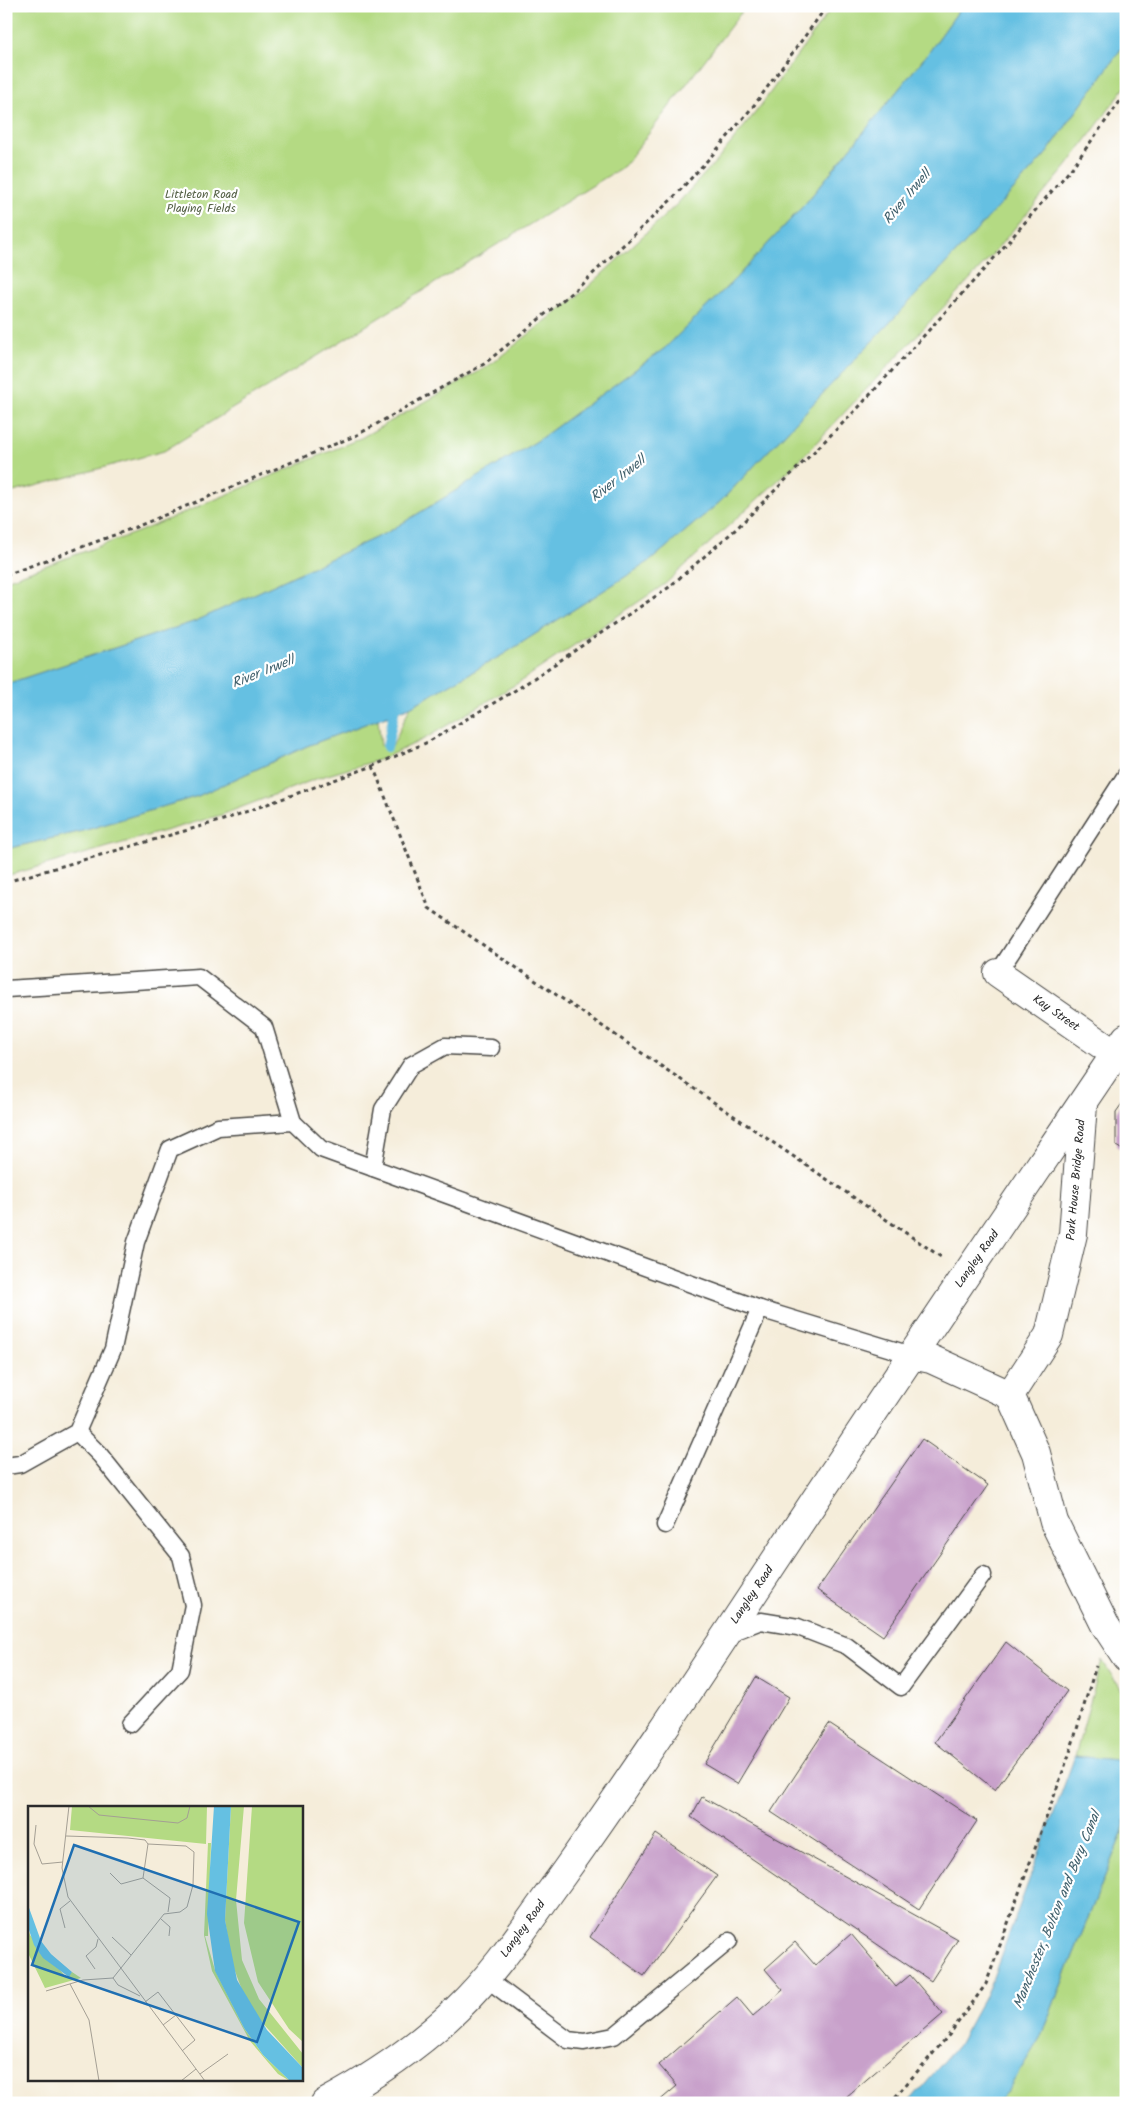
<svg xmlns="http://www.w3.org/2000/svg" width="1132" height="2109" font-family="Kalam,sans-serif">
	<rect width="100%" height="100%" fill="#fff"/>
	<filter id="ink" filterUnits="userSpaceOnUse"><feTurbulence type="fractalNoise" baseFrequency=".02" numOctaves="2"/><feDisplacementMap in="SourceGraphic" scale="10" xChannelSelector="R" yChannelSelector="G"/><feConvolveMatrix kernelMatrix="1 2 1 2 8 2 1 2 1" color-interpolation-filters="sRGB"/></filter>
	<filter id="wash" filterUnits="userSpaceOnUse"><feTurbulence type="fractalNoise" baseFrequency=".0096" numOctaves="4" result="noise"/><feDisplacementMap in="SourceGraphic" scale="20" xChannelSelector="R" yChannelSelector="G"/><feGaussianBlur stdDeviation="1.12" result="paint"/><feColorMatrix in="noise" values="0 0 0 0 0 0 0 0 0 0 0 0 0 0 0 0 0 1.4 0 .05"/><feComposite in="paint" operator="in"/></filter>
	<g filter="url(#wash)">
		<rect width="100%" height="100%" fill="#f5edda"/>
		<g fill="#b4da83" stroke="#708257">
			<path d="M6,6h740l-122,160 -460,285 -158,43z"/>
			<path d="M833,6h129l-33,46 -124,152 -68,73 -72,71 -128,93 -149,91 -192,89 -190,63v-104l132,-48 221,-93 128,-72 98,-77 91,-85 43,-47 40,-50z"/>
			<path d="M1126,42v44l-59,80 -81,96 -189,201 -132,121 -147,99 -92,55 -44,21 -61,18 -100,38 -215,61v-27l77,-18 115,-35 109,-50 71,-27 3,27 11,1 18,-40 94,-53 146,-93 71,-60 246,-260 79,-87z"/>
			<path d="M1102,1660l24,38v69l-10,-7 -41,-4z"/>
			<path d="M1126,1818v285h-129l11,-13 32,-52 81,-202z"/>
		</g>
		<g fill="#65c0e2" stroke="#487686">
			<path d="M962,6h164v36l-80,112 -79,87 -246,260 -71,60 -146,93 -94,53 -103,39 -109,50 -115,35 -77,18v-165l190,-63 192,-89 149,-91 128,-93 72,-71 68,-73 124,-152z"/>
			<path d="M1075,1756l41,4 10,7v51l-5,18 -81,202 -32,52 -11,13h-89l50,-58 31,-57z"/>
		</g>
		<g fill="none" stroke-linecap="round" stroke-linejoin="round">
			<path stroke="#65c0e2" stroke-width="10" d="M387,747l7,-34 -2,-12"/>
		</g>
		<g id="blocks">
			<g fill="#c8a0ca">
				<path d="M1126,1098v54l-10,-6v-34z"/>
				<path d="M922,1439l66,46 -105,151 -66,-46z"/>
				<path d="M1006,1642l61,49 -72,99 -60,-48z"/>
				<path d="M756,1677l33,20 -52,87 -33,-20z"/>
				<path d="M829,1724l148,97 -58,88 -148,-97z"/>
				<path d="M702,1797l256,142 -27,42 -240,-164z"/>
				<path d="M656,1834l61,42 -73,100 -54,-39z"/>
				<path d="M851,1934l45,53 14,-12 33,39 -104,89h-182l20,-17 -18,-21 78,-68 16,19 30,-26 -18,-21 30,-27 20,23z"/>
			</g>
		</g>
	</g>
	<g filter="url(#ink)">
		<use href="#blocks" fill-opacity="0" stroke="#494845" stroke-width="1"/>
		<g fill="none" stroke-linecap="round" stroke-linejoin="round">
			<g stroke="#494845" stroke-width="19">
				<g id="service">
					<path d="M998,973l128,-198"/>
					<path d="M6,989l193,-12 65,50 29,95 28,27 439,160 151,46"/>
					<path d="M373,1168l10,-59 28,-44 34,-19 46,2"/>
					<path d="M77,1432l23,23 81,101 12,49 -13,65 -50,54"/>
					<path d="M6,1466l14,-2 57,-32 36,-83 23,-107 34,-93 48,-22 75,-5"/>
					<path d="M665,1525l95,-216"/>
					<path d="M730,1633l31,-12 37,6 49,19 54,41 82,-112"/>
					<path d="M487,1979l81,61 16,2 30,-6 115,-95"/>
				</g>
			</g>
			<g stroke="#494845" stroke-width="30">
				<g id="minor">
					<path d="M998,973l117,81"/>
					<path d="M1083,1105l-10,129 -24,101 -39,60 26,58 18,69 51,103 21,32"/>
					<path d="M911,1355l20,4 79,36"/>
					<path d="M325,2103c48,-26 93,-56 132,-94 40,-38 71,-87 104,-132 76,-106 147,-215 219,-324 114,-173 230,-343 346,-515"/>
				</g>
			</g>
			<g stroke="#494845" stroke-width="3" stroke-dasharray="4 4" stroke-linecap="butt">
				<path d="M6,575l130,-48 221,-92 127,-71 97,-79 91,-86 43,-47 40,-48 72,-98"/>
				<path d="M373,766l56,142 512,349"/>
				<path d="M6,882l217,-62 150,-54 55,-24 91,-54 149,-100 68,-59 122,-121 131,-144 82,-95 55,-76"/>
				<path d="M890,2103l59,-68 37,-51 84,-232 26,-86"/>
			</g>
			<use href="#service" stroke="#fff" stroke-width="16"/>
			<use href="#minor" stroke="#fff" stroke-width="28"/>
		</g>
	</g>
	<g text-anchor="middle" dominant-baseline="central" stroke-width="4.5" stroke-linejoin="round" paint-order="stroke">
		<g font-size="12" fill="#546045" stroke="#fff">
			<text x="201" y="194">Littleton Road<tspan x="201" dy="14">Playing Fields</tspan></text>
		</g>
		<g font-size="12" fill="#2b2b2b" stroke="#fff">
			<text transform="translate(1056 1013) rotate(35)">Kay Street</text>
			<text transform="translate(1076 1180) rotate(-85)">Park House Bridge Road</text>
			<text transform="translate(977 1259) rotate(-55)">Langley Road</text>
			<text transform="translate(752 1595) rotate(-56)">Langley Road</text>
			<text transform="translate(523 1929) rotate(-54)">Langley Road</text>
		</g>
		<g font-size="14" font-style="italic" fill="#3f5f6b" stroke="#fff">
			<text transform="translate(907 197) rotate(-50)">River Irwell</text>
			<text transform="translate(618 479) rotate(-38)">River Irwell</text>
			<text transform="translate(263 672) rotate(-22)">River Irwell</text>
			<text transform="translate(1057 1910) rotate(-68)">Manchester, Bolton and Bury Canal</text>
		</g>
	</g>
	<g transform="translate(28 1806)">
		<rect width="275" height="275" fill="#f5edda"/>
		<path d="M44,0h135l-1,38 -136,-14zM203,0h13l-8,94 6,60 17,39 44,55v14l-44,-49 -17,-29 -10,-27 -7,-43zM224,0h51v236l-14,-13 -31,-47 -14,-59zM180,37h3l-3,93h-3l10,34 29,58 19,27 27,26 -12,-7 -28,-33 -38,-70 -8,-36zM0,121l2,8 36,42 6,-5 9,6 -36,10 -17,-35z" fill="#b4da83"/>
		<path d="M186,0h17l-6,114 12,60 30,50 36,38v13h-13l-27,-26 -19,-27 -29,-57 -8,-57zM0,99l13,36 10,13 21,18 -3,5 -26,-19 -9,-13 -6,-18z" fill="#65c0e2"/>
		<path fill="none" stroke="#a49f94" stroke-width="1" d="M41,0l-7,62 6,29 137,184M60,0l11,9 79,8 9,-5 3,-12M8,19l-2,19 8,20 21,-2M38,30l62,2 17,2 3,4M82,67l11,11 22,-6M133,113l9,8 -1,9M37,122l-5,-19 10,-8M84,131l19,18M67,163l-9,-13 10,-9 2,-8M85,172l51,-64 16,-2 7,-5 6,-22 1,-33 -8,-6 -38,-2 -5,34 27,20 -2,14M42,178l19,36 10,61M18,185l37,-11 30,-2 5,7 22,11M117,196l13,-10 37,48 -13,11M135,219l13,-10M172,268l28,-20M153,275l15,-12"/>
		<path fill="#1f6fb2" fill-opacity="0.15" stroke="#1f6fb2" stroke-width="2.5" d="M46,39l225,77 -42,120 -225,-77z"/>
		<rect width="275" height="275" fill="none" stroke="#2b2b2b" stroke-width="2.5"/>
	</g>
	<rect width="1132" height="2109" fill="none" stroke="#fff" stroke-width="25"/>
</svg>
